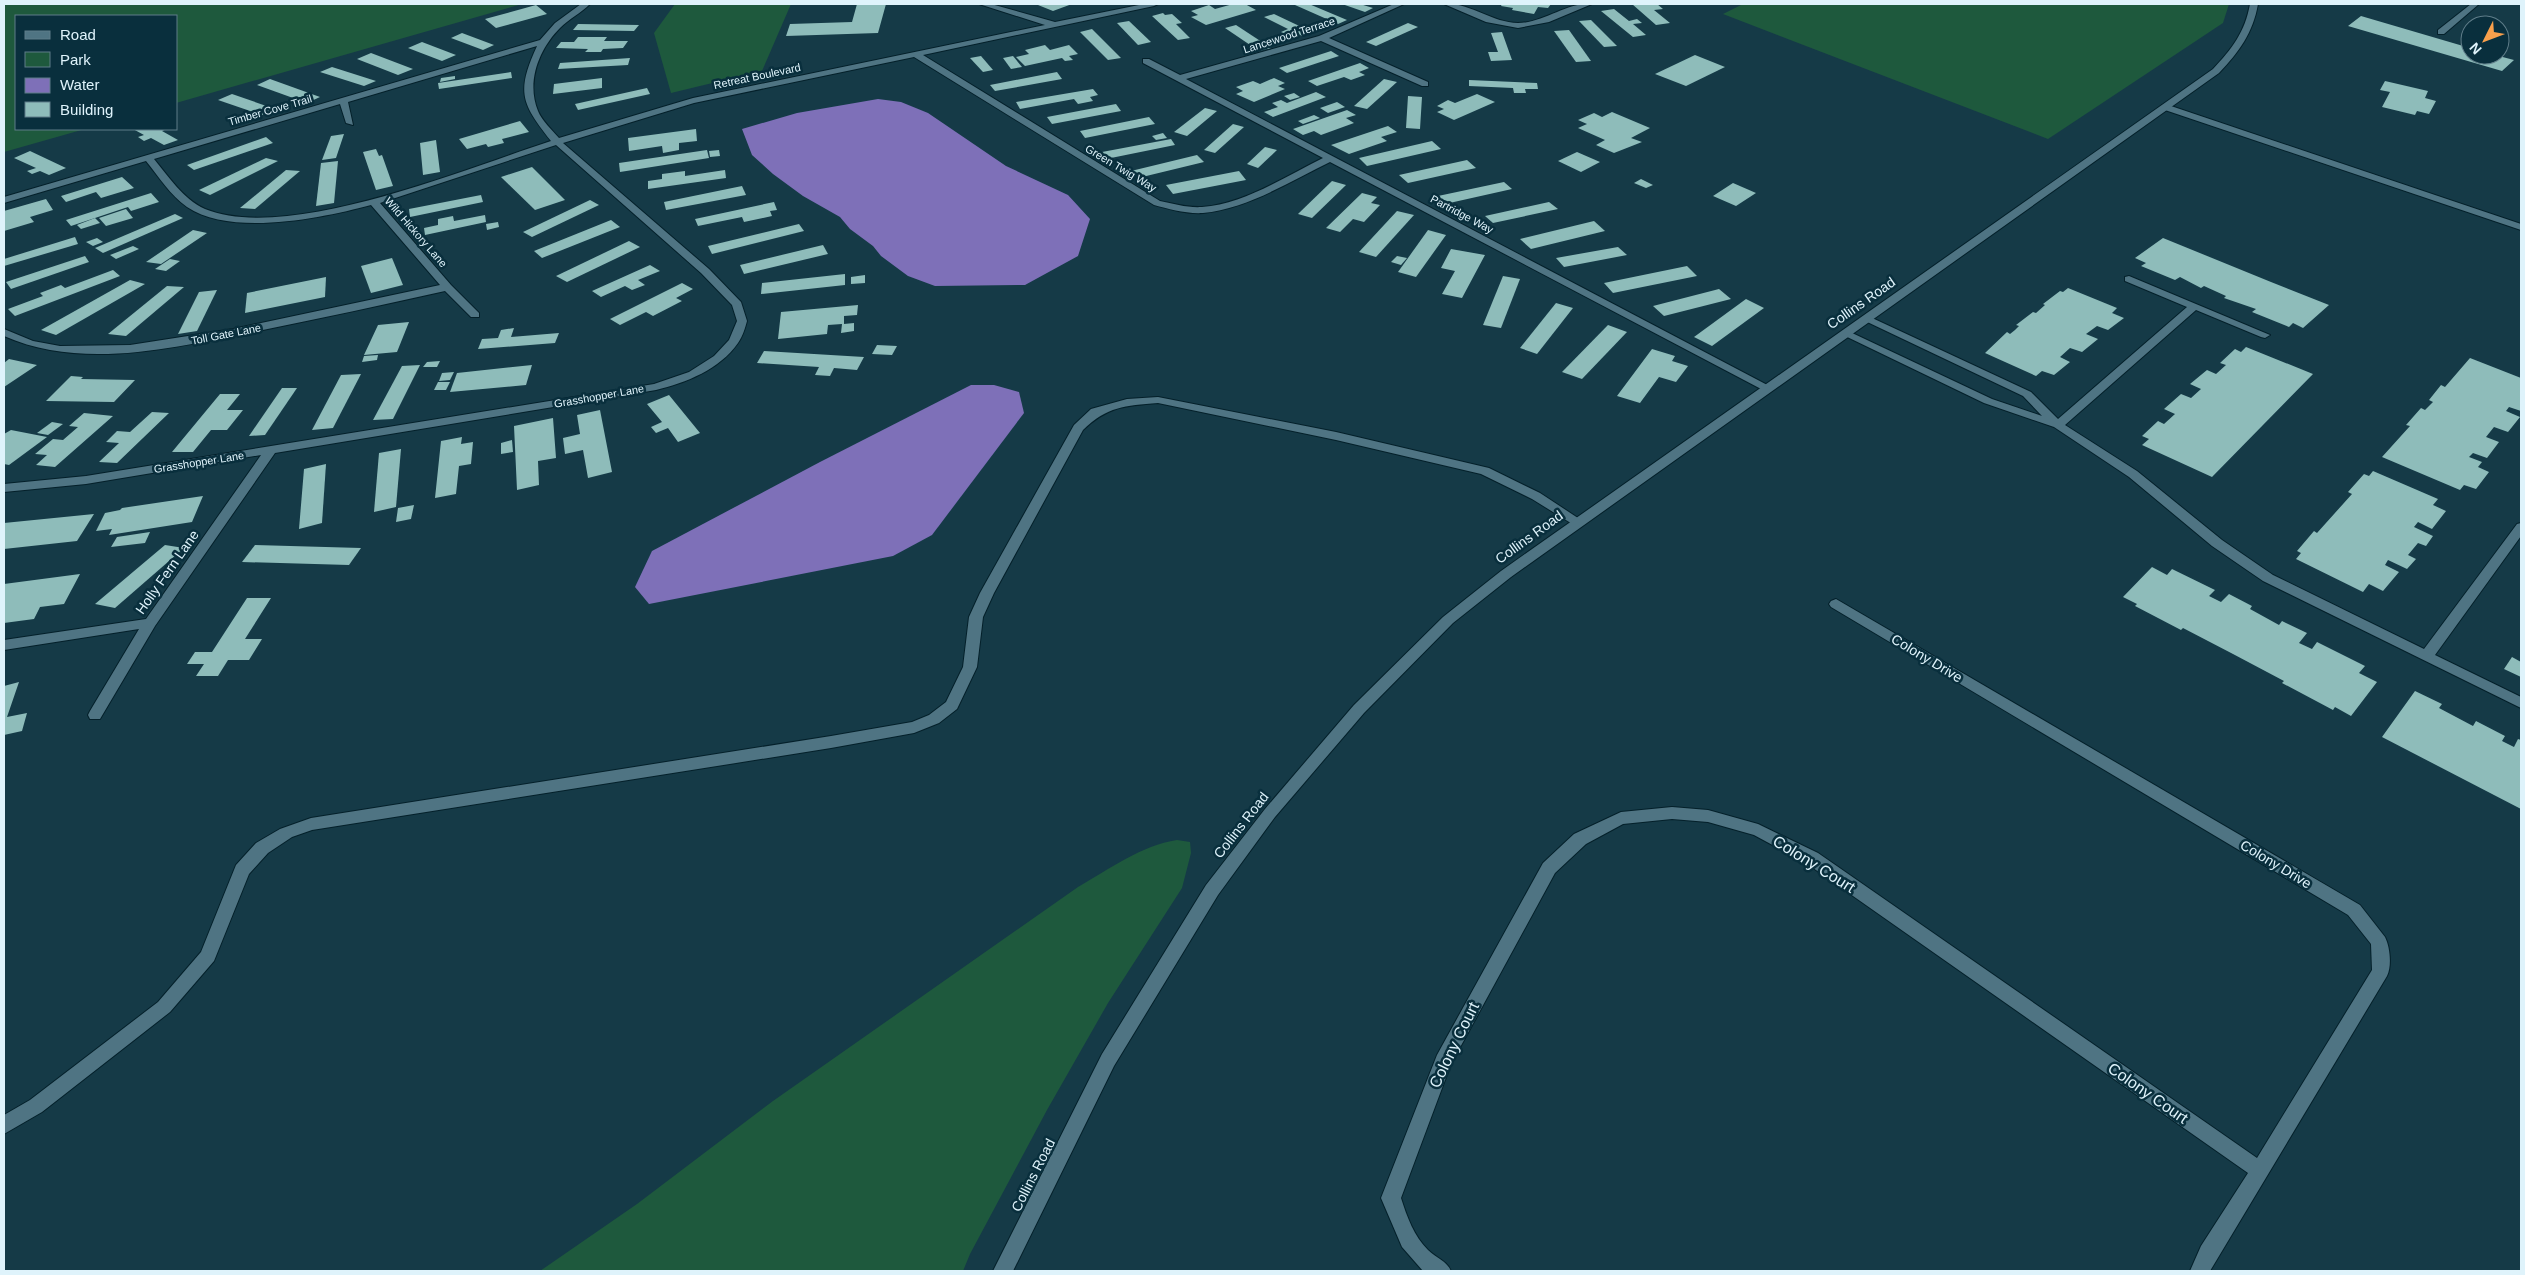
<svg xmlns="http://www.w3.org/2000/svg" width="2525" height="1275" font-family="Arial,sans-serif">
	<rect width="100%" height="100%" fill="#153a47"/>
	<g fill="#1e593d">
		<path d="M4,4h518l-346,99v-87h-160v113h69l-81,23z"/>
		<path d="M675,4h116l-29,67 -91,22 -17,-60z"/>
		<path d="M1743,4h486l-6,19 -175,116 -325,-125z"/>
		<path d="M1177,840l13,2 1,11 -9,35 -74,115 -61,107 -77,144 -7,17h-423l97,-67 136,-103 305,-214c30,-17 64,-42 99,-47z"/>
	</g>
	<g fill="#7e70b8">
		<path d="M878,99l23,3 27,11 78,53 62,29 22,24 -12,37 -53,29 -90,1 -27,-10 -27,-20 -8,-10 -23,-17 -10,-12 -37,-21 -30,-22 -21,-19 -10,-26 55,-16z"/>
		<path d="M971,385h23l25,7 5,21 -92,122 -39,21 -244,48 -14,-17 17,-36 168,-89z"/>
	</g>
	<g fill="#8ebcba">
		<path d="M857,4h29l-8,29 -92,3 4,-12 62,-2z"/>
		<path d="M1040,4h32l-19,7 -15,-6z"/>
		<path d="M1233,4h12l11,6 -50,15 -15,-8 7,-2 -7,-4 18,-6 6,4z"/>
		<path d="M1298,4h11l38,16 -9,4 -43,-19z"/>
		<path d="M1342,4h18l13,4 -8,4z"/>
		<path d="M1502,4h49l-3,4 -10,-1 -4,7 -22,-4 1,-2 -12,-2z"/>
		<path d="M1632,4h25l6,5 -9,1 16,13 -14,2z"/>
		<path d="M536,5l11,9 -51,14 -11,-9z"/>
		<path d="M1614,9l15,12 8,-2 5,4 -9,1 13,11 -13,2 -32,-26z"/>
		<path d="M1163,13l2,2 7,-1 10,9 -6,1 14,14 -12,2 -26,-24z"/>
		<path d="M1274,14l38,18 -10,4 -7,-4 -8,3 -6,-3 7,-3 -24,-12z"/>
		<path d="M2361,16l109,32v7h25l19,5 -12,11 -154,-45z"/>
		<path d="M1591,20l26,26 -13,1 -25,-26z"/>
		<path d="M1129,21l22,21 -13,3 -21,-22z"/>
		<path d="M1408,23l10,4 -42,19 -10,-4z"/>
		<path d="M578,24l61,1 -5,6 -61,-1z"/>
		<path d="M1236,25l35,23 -12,3 -34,-23z"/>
		<path d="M1092,29l29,29 -13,2 -28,-28z"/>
		<path d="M1569,30l22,31 -15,1 -22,-31z"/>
		<path d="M1502,32l10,28 -21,1 -3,-9h10l-7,-19z"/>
		<path d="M462,33l32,12 -11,5 -32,-12z"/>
		<path d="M578,37h29l-3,4h24l-5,7 -20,1 -2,3h-16l3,-3 -32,-1 5,-6h13z"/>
		<path d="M422,42l34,13 -14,6 -34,-13z"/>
		<path d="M1045,45l5,5 19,-5 9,9 -9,2 4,4 -8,1 -3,-3 -37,8 -9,-9 13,-3 -4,-4z"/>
		<path d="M1331,51l8,5 -52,17 -8,-5z"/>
		<path d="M371,53l42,16 -15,6 -41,-16z"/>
		<path d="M1695,55l30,12 -39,19 -31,-12z"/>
		<path d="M981,56l12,14 -10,2 -13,-14z"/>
		<path d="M1013,56l9,11 -11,2 -8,-11z"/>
		<path d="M630,58l-2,7 -70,4 2,-6z"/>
		<path d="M1360,63l9,5 -10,4 6,3 -14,5 -7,-3 -27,9 -9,-5z"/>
		<path d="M332,67l44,14 -12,5 -44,-14z"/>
		<path d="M511,72l1,6 -73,11 -1,-6z"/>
		<path d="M1057,72l5,7 -67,12 -5,-6z"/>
		<path d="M455,76v3l-15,3 1,-4z"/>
		<path d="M602,78v10l-49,6 1,-10z"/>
		<path d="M1274,78l11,5 -7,3 7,3 -31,13 -18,-8 7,-3 -7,-4 17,-6 7,3z"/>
		<path d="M270,79l50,18 -13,6 -50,-18z"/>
		<path d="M1384,79l13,3 -30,27 -13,-3z"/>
		<path d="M1469,80l68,3 1,6h-13l1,4h-12l-1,-5 -44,-2z"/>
		<path d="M2385,81l43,10 -3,7 11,3 -7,13 -12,-3 -2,4 -33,-8 8,-15 -10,-2z"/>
		<path d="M647,88l3,6 -72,16 -3,-6z"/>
		<path d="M1093,89l5,6 -8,2 3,4 -15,3 -4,-5 -54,10 -4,-7z"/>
		<path d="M1316,92l10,5 -53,20 -9,-5 14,-5 -6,-4 9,-3 6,3z"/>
		<path d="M1294,93l6,4 -10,3 -6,-4z"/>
		<path d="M232,94l43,15 -13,6 -44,-15z"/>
		<path d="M1477,94l18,8 -41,18 -17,-8 7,-3 -7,-3 11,-6 7,3z"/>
		<path d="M1408,96l14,1 -2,32 -14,-1z"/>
		<path d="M1337,102l8,5 -17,6 -8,-5z"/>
		<path d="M1116,104l5,7 -69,13 -5,-7z"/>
		<path d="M1205,108l12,3 -30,25 -13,-4z"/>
		<path d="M1347,110l9,5 -10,3 8,5 -33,12 -7,-4 -11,4 -10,-6z"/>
		<path d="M1612,112l38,16 -19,10 11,4 -28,11 -18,-8 9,-5 -27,-12 9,-4 -9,-4 16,-7 8,4z"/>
		<path d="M1314,115l6,3 -17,6 -5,-3z"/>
		<path d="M1149,117l6,7 -70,14 -5,-7z"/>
		<path d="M520,121l9,11 -27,7 2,4 -16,4 -2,-3 -19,5 -8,-10z"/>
		<path d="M1233,124l11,3 -29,26 -11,-3z"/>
		<path d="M1388,126l9,6 -16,5 6,4 -38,13 -18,-9z"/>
		<path d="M133,129h34l-5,2 16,9 -14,5 -13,-7 -7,3 -6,-4 6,-2z"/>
		<path d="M696,129l1,12 -18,2v7l-16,3 -1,-7 -33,5 -1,-13z"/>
		<path d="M1163,133l4,5 -11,2 -4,-4z"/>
		<path d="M344,134l-8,24 -14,2 9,-24z"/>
		<path d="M266,137l7,6 -79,27 -7,-5z"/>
		<path d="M1171,139l4,6 -69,14 -4,-7z"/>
		<path d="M436,140l4,32 -17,3 -3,-32z"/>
		<path d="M1432,141l9,8 -74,17 -8,-8z"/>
		<path d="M1265,147l12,3 -19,18 -11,-4z"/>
		<path d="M376,149l3,7 3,-1 11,31 -17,4 -13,-38z"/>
		<path d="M707,150l2,8 -89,14 -1,-9z"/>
		<path d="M719,150l1,6 -10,1 -1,-6z"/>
		<path d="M30,151l36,17 -17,7 -9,-4 -8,3 -5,-3 9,-3 -22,-10z"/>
		<path d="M1577,152l23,10 -19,10 -23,-11z"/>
		<path d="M1197,155l7,7 -66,16 -7,-7z"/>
		<path d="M266,158l12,3 -68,34 -11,-5z"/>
		<path d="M1467,160l9,8 -68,15 -9,-8z"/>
		<path d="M338,161l-4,42 -18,3 5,-43z"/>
		<path d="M532,167l33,33 -30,10 -34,-33z"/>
		<path d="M286,170l14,1 -45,38 -15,-1z"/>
		<path d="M725,170l1,8 -78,11v-8l14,-2v-5l23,-3v5z"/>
		<path d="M1239,171l7,9 -73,14 -7,-9z"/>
		<path d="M122,177l12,11 -33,10 -5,-6 -30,10 -5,-6z"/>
		<path d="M1641,179l12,6 -7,3 -12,-5z"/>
		<path d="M1332,181l14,4 -34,33 -14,-4z"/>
		<path d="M1504,182l8,7 -67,15 -7,-8z"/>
		<path d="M1733,183l23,10 -20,13 -23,-10z"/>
		<path d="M742,186l4,9 -80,15 -2,-8z"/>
		<path d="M151,193l8,9 -28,9 -3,-4 -57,19 -5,-6z"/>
		<path d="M1362,193l15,4 -6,6 9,2 -16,17 -11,-3 -13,13 -14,-4z"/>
		<path d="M481,195l2,7 -73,15 -1,-8z"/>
		<path d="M46,199l7,11 -23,7 4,5 -30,9v-20z"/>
		<path d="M590,200l9,5 -67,32 -9,-5z"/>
		<path d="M774,202l3,8 -7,1 2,5 -28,6 -2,-5 -44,9 -3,-7z"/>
		<path d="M1549,202l9,7 -65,14 -8,-7z"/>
		<path d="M126,209l7,9 -27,8 -7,-8z"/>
		<path d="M1397,211l17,4 -38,42 -17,-5z"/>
		<path d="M175,214l8,4 -80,35 -8,-5z"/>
		<path d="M485,215l1,7 -61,13 -1,-7 14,-3v-6l15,-3 1,5z"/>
		<path d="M95,218l5,5 -19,6 -4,-4z"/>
		<path d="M611,220l9,7 -78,31 -8,-7z"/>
		<path d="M1594,221l11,10 -74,18 -11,-10z"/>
		<path d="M498,222l1,5 -12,3 -1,-6z"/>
		<path d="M799,224l5,7 -92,23 -4,-8z"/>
		<path d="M193,230l14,3 -46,31 -15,-2z"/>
		<path d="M1428,230l18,5 -30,42 -18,-5z"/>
		<path d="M75,237l3,7 -74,22v-7z"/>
		<path d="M97,238l6,4 -10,4 -7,-4z"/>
		<path d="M2163,238l108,44 58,23 -26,23 -10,-5 -4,4 -37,-15 4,-3 -32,-11 2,-2 -22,-10 -3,2 -21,-11 -5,3 -34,-14 5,-3 -11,-5z"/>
		<path d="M629,241l11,6 -73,35 -11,-6z"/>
		<path d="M823,245l5,9 -84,20 -4,-9z"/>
		<path d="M133,246l6,3 -23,10 -6,-4z"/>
		<path d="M1618,247l9,8 -63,12 -8,-9z"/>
		<path d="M1451,249l34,6 -23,43 -20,-4 13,-23 -14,-3z"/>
		<path d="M85,256l4,6 -78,27 -5,-7z"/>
		<path d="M1397,256l10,2 -6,7 -10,-3z"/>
		<path d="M392,258l11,27 -32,8 -10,-27z"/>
		<path d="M170,259l10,2 -14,10 -11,-2z"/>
		<path d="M650,265l10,6 -22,9 7,5 -13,5 -7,-4 -24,11 -9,-6z"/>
		<path d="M1687,266l10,10 -84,17 -9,-10z"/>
		<path d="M113,270l7,6 -105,40 -7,-7 35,-13 -3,-3 21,-8 4,3z"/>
		<path d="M845,274v11l-84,9 1,-11z"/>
		<path d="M865,275v8l-14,1v-7z"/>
		<path d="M1503,276l17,3 -19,49 -18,-3z"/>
		<path d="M326,277l-1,20 -80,16 2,-20z"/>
		<path d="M130,280l15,4 -89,51 -15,-5z"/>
		<path d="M682,283l11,6 -17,9 6,3 -29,15 -7,-4 -26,13 -10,-6z"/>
		<path d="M167,286l17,1 -58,49 -18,-2z"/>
		<path d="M2068,288l49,20 -5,5 12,5 -16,12 -11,-4 -11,8 12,5 -16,13 -12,-4 -10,9 10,5 -16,13 -12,-4 -6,5 -51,-23 22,-21 3,2 5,-4 4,-4 -3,-1 17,-13 3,1 9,-8 -2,-1 17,-13 3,1z"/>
		<path d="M1719,289l12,10 -67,17 -11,-10z"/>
		<path d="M217,290l-20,41 -19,3 21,-42z"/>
		<path d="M1746,299l18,9 -52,38 -18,-9z"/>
		<path d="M1556,303l17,5 -36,46 -17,-6z"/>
		<path d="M858,305l-1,10 -13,1v8l10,-1v8l-13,2 1,-9 -14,1 -1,9 -49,5 3,-27z"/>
		<path d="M409,322l-12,30 -33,3 14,-30z"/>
		<path d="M1608,325l19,7 -45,47 -20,-7z"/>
		<path d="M514,328l-3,9 48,-4 -4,10 -77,6 4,-10 16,-1 3,-8z"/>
		<path d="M877,345l20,1 -5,9 -20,-1z"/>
		<path d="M2246,347l67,27 -101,103 -70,-32 7,-6 -7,-3 16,-15 6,3 11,-10 -11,-5 17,-15 10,4 10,-9 -11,-5 17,-14 9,4 10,-9 -6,-2 15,-14 6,3z"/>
		<path d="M1652,349l23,7 -3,5 16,5 -12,16 -17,-5 -19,26 -23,-7z"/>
		<path d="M764,351l100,6 -7,13 -23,-2 -4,8 -15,-1 4,-8 -62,-4z"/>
		<path d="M378,355l-1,5 -15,2 2,-6z"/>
		<path d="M2470,358l51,20v33l-12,-4 -3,4 14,6 -12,15 -14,-5 -8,10 13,5 -12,16 -14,-5 -4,4 13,5 -4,5 11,5 -13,17 -12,-4 -4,5 -78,-33 28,-31 -4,-1 15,-17 4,2 8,-8 -4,-2 12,-15 4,2z"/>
		<path d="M9,359l28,6 -33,22v-24z"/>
		<path d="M440,361l-3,6h-14l4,-5z"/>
		<path d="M420,365l-27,54 -20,1 29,-54z"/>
		<path d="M532,365l-6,20 -76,7 7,-19z"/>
		<path d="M454,372l-4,8 -11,1 3,-8z"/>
		<path d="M361,374l-28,54 -21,2 29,-55z"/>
		<path d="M71,376l12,1 -2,2 54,1 -21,22 -68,-1z"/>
		<path d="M438,382h12l-4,8h-12z"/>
		<path d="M282,388h15l-32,47 -16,1z"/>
		<path d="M220,394h20l-13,16h16l-16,20h-16l-18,22h-21z"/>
		<path d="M669,395l31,38 -22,9 -10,-14 -12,5 -5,-6 11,-5 -15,-18z"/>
		<path d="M600,410l12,62 -24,6 -5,-28 -18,4 -2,-16 17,-4 -3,-19z"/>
		<path d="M152,412l17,1 -52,50 -18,-1 20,-19 -13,-1 11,-11 13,1z"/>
		<path d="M84,413l29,3 -58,51 -19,-2 11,-10 -12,-1 18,-15 10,1 15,-13 -9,-1z"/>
		<path d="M553,418l3,40 -18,3 1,24 -22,5 -3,-64z"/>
		<path d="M52,422l11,2 -15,11 -11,-2z"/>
		<path d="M11,430l36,7 -38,28 -5,-1v-30z"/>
		<path d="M462,437l-1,7 12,-2 -2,22 -12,2 -3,28 -21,4 6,-57z"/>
		<path d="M512,440l1,12 -12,2v-11z"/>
		<path d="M401,449l-5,58 -22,5 5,-59z"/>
		<path d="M326,464l-4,59 -23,6 5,-60z"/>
		<path d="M2373,471l65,28 -5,6 13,6 -14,18 -14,-7 -4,5 19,9 -7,10 -8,-3 -10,12 8,4 -9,10 -19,-9 -3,5 14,7 -16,19 -14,-7 -6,8 -67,-33 5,-6 -4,-2 17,-20 3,2 35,-39 -4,-2 16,-18 5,2z"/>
		<path d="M203,496l-11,26 -83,13 3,-6 -16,2 9,-18 15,-3 2,-2z"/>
		<path d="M414,505l-3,14 -15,3 2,-14z"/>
		<path d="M94,514l-17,27 -73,8v-26z"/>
		<path d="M150,532l-5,11 -34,4 6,-10z"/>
		<path d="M165,545l19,3 -69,60 -20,-4z"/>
		<path d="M255,545l106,3 -12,17 -107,-3z"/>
		<path d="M2152,567l15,8 5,-6 43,21 -6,6 12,6 8,-8 23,12 -2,3 29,16 3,-4 25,12 -8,10 13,6 5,-7 48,24 -6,7 18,9 -26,34 -16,-9 -2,3 -51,-27 2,-2 -51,-27 -50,-26 -2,2 -46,-24 2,-2 -14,-7z"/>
		<path d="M80,574l-16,30 -24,3 -6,12 -30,4v-39z"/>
		<path d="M247,598h24l-26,41h17l-13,21h-21l-10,16h-22l8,-12h-17l8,-12h17z"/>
		<path d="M2512,657l9,5v15l-17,-8z"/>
		<path d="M19,682l-12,35 20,-4 -5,18 -18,4v-49z"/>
		<path d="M2415,691l27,13 -3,4 34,18 3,-5 29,15 -3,5 12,6 4,-8 3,1v69l-139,-72z"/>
	</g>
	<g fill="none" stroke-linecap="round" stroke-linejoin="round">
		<g stroke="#04202a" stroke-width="2">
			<g id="service">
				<path d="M2471,4h8l-35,30h-6v-4z"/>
				<path d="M2162,105h6l353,119v6l-359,-121z"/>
				<path d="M2129,276l141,59 -5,3 -4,-1 -65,-27 -131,115 72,46 85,69 51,35 151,74 93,-125 4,-1v13l-86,119 86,42v11l-258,-127 -51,-35 -83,-69 -75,-50 -70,-24 -143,-69 1,-2h8l142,67 50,17 -19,-20 -162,-77 5,-3 4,1 161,75 27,27 129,-112 -62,-26v-4z"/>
				<path d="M1158,397l178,35 153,36 51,25 44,29 -6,4 -4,-1 -42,-26 -51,-25 -145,-34 -178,-37c-34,3 -50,3 -75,27l-89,163 -11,24 -6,50 -20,42 -18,14 -25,10 -83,15 -519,82 -20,7 -24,16 -19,21 -35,87 -44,51 -128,100 -38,22v-19l26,-15 128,-98 43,-50 35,-87 20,-22 24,-14 31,-11 520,-82 81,-14 17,-7 17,-13 17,-35 6,-50 11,-24 94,-168 17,-16 36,-10z"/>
			</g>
		</g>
		<g stroke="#04202a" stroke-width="2">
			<g id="minor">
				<path d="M581,4h9c-9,9 -21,15 -30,24 -21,21 -34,54 -22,83 4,10 14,19 21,27l134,-40 352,-73 -66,-21h12l64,18 89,-18h14l-4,2 -231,49 237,146c14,3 28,7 42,6 42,-3 84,-31 121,-49l-180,-95v-4h6l31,16 139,-39 75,-32h10l-75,34 99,44v4h-6l-101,-45 -135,38 587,309 -2,2h-8l-433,-228c-39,19 -83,47 -127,51 -17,1 -34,-4 -49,-8l-240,-148 -220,46 -131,40 146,126 32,33 6,19c-2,7 -4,15 -9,22 -18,26 -52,40 -82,47l-381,63 -120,173 -55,93h-10l-2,-4 2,-4 49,-82 -135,21v-10l142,-21 115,-164 -175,29 -82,8v-8l82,-8 568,-92 35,-12 25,-16 15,-16 8,-19 -5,-16 -31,-32 -145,-128 -176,58 71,82 28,28v4h-8l-26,-26c-62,14 -124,27 -187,40 -82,16 -175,40 -254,5v-7l29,12 27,5 70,-1 103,-16 207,-44 -69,-80c-48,13 -140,32 -184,2 -17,-12 -28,-30 -41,-46l-142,42v-6l536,-157 15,-17zM537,46c-21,46 -16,57 14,95 -84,27 -263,102 -346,68 -22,-10 -36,-32 -51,-50l186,-55 6,19 7,2 -5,-23z"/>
				<path d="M1444,4c25,-2 48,19 74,19 26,0 49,-21 74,-19l-43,18 -31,6 -32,-6z"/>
				<path d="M1836,599l524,306 25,32c5,10 7,29 2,39l-177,295h-20l11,-25 47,-73 -442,-310 -52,-28 -46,-13 -36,-3 -49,5 -37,20 -31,29 -104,191 -50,134c6,19 13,38 27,52 8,8 19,11 23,21h-28l-21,-24 -21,-49 56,-143 106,-192 31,-29 47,-22 51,-5 36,3 50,14 60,29 439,305 115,-188 -1,-26 -23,-29 -517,-308 -2,-3 2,-3z"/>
			</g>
		</g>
		<g stroke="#04202a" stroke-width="2">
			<path id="tertiary" d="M2250,4h8c-5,29 -19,48 -39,69l-708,504 -58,46 -89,90 -89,104 -57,78 -104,171 -101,205h-20l109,-217 104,-169 59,-76 89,-104 89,-88 58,-46 712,-502c19,-20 32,-37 37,-65z"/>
		</g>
		<use href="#service" fill="#4f7483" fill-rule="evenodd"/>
		<use href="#minor" fill="#4f7483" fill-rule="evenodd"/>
		<use href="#tertiary" fill="#4f7483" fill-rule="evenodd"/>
	</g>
	<g text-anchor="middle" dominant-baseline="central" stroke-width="5" stroke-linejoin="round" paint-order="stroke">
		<g font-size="11" fill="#dff3fb" stroke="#092f3d">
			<text transform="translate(1289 35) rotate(-18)">Lancewood Terrace</text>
			<text transform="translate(757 76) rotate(-12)">Retreat Boulevard</text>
			<text transform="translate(270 110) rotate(-16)">Timber Cove Trail</text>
			<text transform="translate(1121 168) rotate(31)">Green Twig Way</text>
			<text transform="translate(1462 214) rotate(28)">Partridge Way</text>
			<text transform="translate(416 232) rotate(49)">Wild Hickory Lane</text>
			<text transform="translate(226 334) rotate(-11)">Toll Gate Lane</text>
			<text transform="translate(599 396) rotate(-10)">Grasshopper Lane</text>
			<text transform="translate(199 462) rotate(-9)">Grasshopper Lane</text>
		</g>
		<g font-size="14" fill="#dff3fb" stroke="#092f3d">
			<text transform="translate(1861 303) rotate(-35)">Collins Road</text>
			<text transform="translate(1529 537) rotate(-36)">Collins Road</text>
			<text transform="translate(167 572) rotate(-55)">Holly Fern Lane</text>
			<text transform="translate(1927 658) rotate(31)">Colony Drive</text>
			<text transform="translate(1241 825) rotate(-52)">Collins Road</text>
			<text transform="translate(2276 864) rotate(31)">Colony Drive</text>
			<text transform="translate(1033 1175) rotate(-63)">Collins Road</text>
		</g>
		<g font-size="16" fill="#dff3fb" stroke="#092f3d">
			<text transform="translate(1814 864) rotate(32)">Colony Court</text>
			<text transform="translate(1454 1045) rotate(-64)">Colony Court</text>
			<text transform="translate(2148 1093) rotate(35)">Colony Court</text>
		</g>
	</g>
	<rect width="2525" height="1275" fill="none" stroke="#dff3fb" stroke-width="10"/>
	<rect x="15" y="15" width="162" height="115" fill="#092f3d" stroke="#5f7d89"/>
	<rect x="25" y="31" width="25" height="8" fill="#4f7483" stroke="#5f7d89"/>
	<text x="60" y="40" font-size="15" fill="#dff3fb">Road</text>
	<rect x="25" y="52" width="25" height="15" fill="#1e593d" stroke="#5f7d89"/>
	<text x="60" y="65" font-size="15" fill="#dff3fb">Park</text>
	<rect x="25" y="78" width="25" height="15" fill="#7e70b8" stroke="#5f7d89"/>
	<text x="60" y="90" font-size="15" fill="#dff3fb">Water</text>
	<rect x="25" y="102" width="25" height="15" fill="#8ebcba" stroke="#5f7d89"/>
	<text x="60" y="115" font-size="15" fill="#dff3fb">Building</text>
	<g transform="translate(2485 40) rotate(228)"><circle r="24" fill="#092f3d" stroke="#5f7d89"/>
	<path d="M0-4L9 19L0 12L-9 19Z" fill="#f9a04c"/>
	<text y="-8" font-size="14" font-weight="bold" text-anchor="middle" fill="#dff3fb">N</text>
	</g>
</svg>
